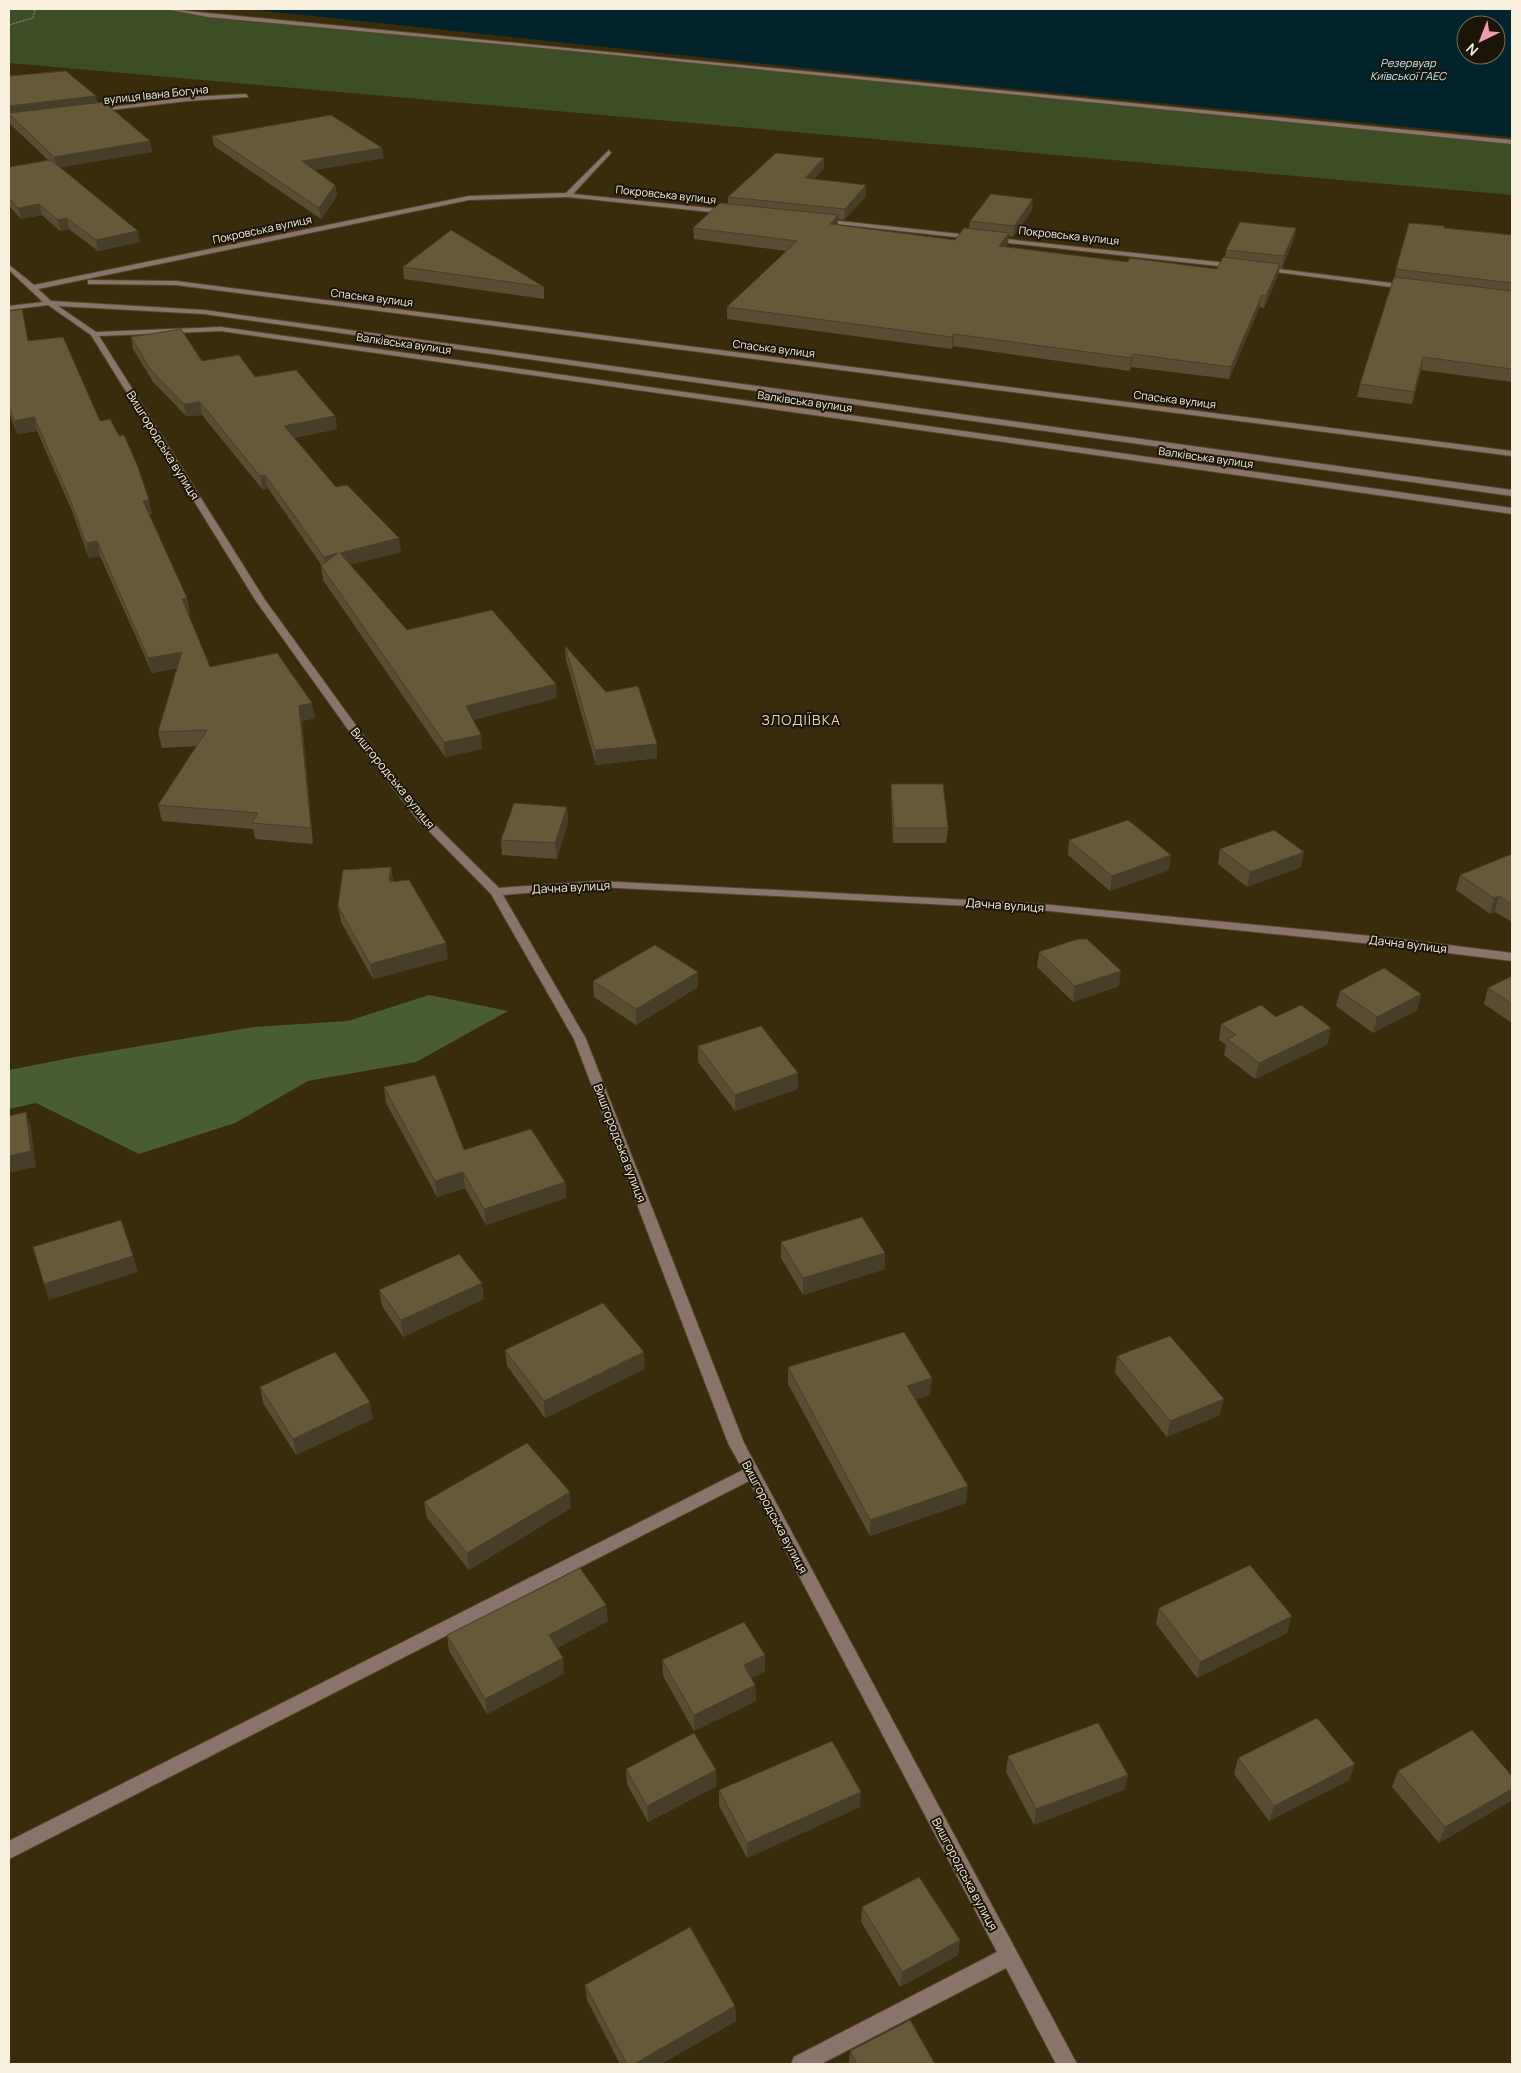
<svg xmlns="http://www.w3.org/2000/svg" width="1521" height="2073" font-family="Manrope,sans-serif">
	<rect width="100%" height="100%" fill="#382c0d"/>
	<path fill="#3d4d26" d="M9,9h160l39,6 366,34 938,93v53l-1503,-132z"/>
	<path fill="#4a5c32" d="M429,995l79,16 -92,51 -108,19 -73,42 -96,31 -103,-51 -27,6v-39l66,-13 179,-30 94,-6z"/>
	<path fill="#01232b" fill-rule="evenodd" d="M246,9h1266v128l-631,-61zM1466,25h30v30h-30z"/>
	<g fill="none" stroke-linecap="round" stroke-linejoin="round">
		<g stroke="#53472a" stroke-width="2">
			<g id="minor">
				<path d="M166,9l1346,131v4l-938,-93 -366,-34z"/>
				<path d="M246,94l2,3 -60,4 -95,11 -3,-2 98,-13z"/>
				<path d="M609,150l2,3 -38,41 156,16 3,2 -3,2 -161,-17 -99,3 -431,89 13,12 153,9 1308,180v6l-1308,-182 -146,-8 38,26 125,-5 1291,181v6l-1291,-183 -122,5 166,264 95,131 65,84 74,73 100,-7 431,22 362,35 120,15v8l-120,-15 -362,-37 -431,-22 -96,8 83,144 158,404 333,621h-21l-50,-96 -185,96h-30l3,-7 203,-105 -248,-471 -740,378v-18l734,-371 -15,-27 -154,-404 -83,-145 -74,-75 -65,-84 -96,-134 -165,-266 -43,-30 -39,5v-4l34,-4 -34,-32v-5l25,20 435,-89 97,-3z"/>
				<path d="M821,219l415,45 3,2 -3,2 -417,-46v-2z"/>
				<path d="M1263,267l144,18 4,2 -4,2 -146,-19 -2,-1z"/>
				<path d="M88,280l88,1 1336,170v5l-1336,-171 -85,-1h-3z"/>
			</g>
		</g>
		<path stroke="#968c74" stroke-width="1" stroke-dasharray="2.5 1" stroke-linecap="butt" d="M9,25l24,-7 2,-9"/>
		<use href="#minor" fill="#89736a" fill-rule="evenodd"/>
	</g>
	<g fill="#584d32">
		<path d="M9,76l88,27 53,38 2,11 -92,15 80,75 -42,9 -29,-22 -9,2 -18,-16 -21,4 -12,-13v-39l39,-7 -38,-36 -1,-8z"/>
		<path d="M212,136l172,22 -70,12 21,15 2,11 -16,23 -107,-73z"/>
		<path d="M824,158v10l-10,11 52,17 -22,24 -6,-1v6l117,15 14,-11 1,-8 62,-11 -19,27 -5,-1v8l-2,3 122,15 89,7 8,-12 1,-7 70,-22 -2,11 -12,29h-2l-2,7 -14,33 -4,-1 -31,72 -98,-12 -1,4 -177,-25 -1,3 -225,-30v-12l59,-56 -92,-12 -1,-11 35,-24v-7z"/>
		<path d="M1444,228l68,7v147l-91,-12 -9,34 -55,-7 3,-13 35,-107 1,-8z"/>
		<path d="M451,230l93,57v12l-140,-20 -1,-12z"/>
		<path d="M9,311l20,30 71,80 49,79 3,14 -3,1 38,83 3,15 -2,1 22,53 105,51 -13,3 11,123 -58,-5 -2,-10 -91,-8 -4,-16 39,-59 -35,2 -4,-16 19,-64 -25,5 -52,-117 -11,2 -17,-47 -35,-80 -20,3 -8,-22z"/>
		<path d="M131,337l71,24 53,16 80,39 2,13 -44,9 43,49 65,65 -51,12 57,66 150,68 -84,22 9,29 -37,8 -122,-177 -2,-14h1l-54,-78 -5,2 -61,-75 -16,1 -33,-34 -20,-33z"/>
		<path d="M565,646l41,46 51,52v14l-61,7 -30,-105z"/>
		<path d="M891,784l57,44 -2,15h-53l-2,-44z"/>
		<path d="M567,807l1,15 -11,37 -55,-4 -1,-15z"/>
		<path d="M1069,840l100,30 -59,21 -42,-36z"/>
		<path d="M1220,849l81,18 -54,20 -29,-23z"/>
		<path d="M1512,854v68l-17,-10 -5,2 -34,-24 4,-15z"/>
		<path d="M391,867l2,14 55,78 -75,20 -32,-57 -3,-16z"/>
		<path d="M1039,952l80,34 -46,16 -36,-35z"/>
		<path d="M1512,976v47l-28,-19 4,-16z"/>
		<path d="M593,981l105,6 -62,38 -42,-28z"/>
		<path d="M1340,991l81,3 -4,16 -44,23 -37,-27z"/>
		<path d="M1276,1017l52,27 -73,35 -31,-24 2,-10 -7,-5 2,-16z"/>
		<path d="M698,1046l100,27v16l-63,22 -37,-49z"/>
		<path d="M384,1087l80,63 101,32 1,16 -80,27 -21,-37 -28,9 -51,-94z"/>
		<path d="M781,1242l104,27 -82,26 -22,-37z"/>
		<path d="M379,1290l105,9 -81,38 -21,-31z"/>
		<path d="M505,1350l140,19 -100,49 -38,-52z"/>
		<path d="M1117,1356l103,59 -53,22 -52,-64z"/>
		<path d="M788,1367l142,28 -14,4 50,104 -96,33 -82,-152z"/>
		<path d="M260,1387l113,32 -77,36 -33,-52z"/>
		<path d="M424,1502l147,6 -102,62 -42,-52z"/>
		<path d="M1159,1608l128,25 -90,45 -41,-54z"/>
		<path d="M608,1621l-51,27 7,26 -77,40 -38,-63 -2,-16z"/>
		<path d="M765,1655v16l-14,7 4,7 1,16 -62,30 -31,-55 -1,-16z"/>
		<path d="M1008,1756l120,19 -4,15 -90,35 -28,-53z"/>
		<path d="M1238,1758l111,22 -80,41 -35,-47z"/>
		<path d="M626,1769l91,17 -69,36 -21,-38z"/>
		<path d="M1398,1771l114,5v24l-73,43 -47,-56z"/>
		<path d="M719,1790l141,17 -113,51 -28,-52z"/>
		<path d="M862,1907l98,33 -2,15 -58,32 -39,-65z"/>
		<path d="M585,1985l150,21 1,15 -75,43h-41l-33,-64z"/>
		<path d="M850,2051l85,13h-86z"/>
	</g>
	<g fill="#473e29">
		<path d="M96,96l2,10 -89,8v-8z"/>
		<path d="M150,141l2,11 -95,16 -3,-11z"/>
		<path d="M382,148l2,10 -80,14 -2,-11z"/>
		<path d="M824,158v10l-19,21v-11z"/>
		<path d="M335,185l2,11 -16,23 -2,-11z"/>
		<path d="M866,185v11l-22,24 1,-11z"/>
		<path d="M1033,199l-1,11 -19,27 1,-11z"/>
		<path d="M39,204l3,11 -21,4 -3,-11z"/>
		<path d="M838,215v12l-8,-3z"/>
		<path d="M67,218l2,11 -9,2 -2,-11z"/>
		<path d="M1296,228l-2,11 -12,29 2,-12z"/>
		<path d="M138,231l2,11 -42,9 -2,-11z"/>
		<path d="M1009,233l-1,11 -10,14 1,-12z"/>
		<path d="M1280,264l-2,11 -14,33 2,-12z"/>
		<path d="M1262,295l-2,12 -31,72 2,-12z"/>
		<path d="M954,334l-1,12 -1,3v-12z"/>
		<path d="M1133,354l-2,13 -1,4 1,-13z"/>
		<path d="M1423,357l-2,13 -9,34 2,-12z"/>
		<path d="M200,402l2,13 -16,1 -2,-12z"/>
		<path d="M335,416l2,13 -51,10 -2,-13z"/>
		<path d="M34,417l3,14 -20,3 -3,-13z"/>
		<path d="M265,475l3,13 -5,2 -3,-14z"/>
		<path d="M149,500l3,14 -6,1 -3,-14z"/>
		<path d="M399,538l2,14 -59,15 -2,-14z"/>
		<path d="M97,541l3,15 -11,2 -3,-15z"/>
		<path d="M338,553l-12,18 -2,-14z"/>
		<path d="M187,598l3,15 -5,1 -3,-15z"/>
		<path d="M182,652l3,15 -33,6 -4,-15z"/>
		<path d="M556,684l1,14 -89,23 -2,-15z"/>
		<path d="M312,703l3,15 -13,3 11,123 -2,-16 -12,-122z"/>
		<path d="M481,735l1,14 -37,8 -1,-15z"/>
		<path d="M657,744v14l-61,7 -1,-15z"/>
		<path d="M567,807l1,15 -11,37 -2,-16z"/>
		<path d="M1304,852l-3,15 -54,20 3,-15z"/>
		<path d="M1171,855l-2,15 -59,21 2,-15z"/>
		<path d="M391,867l2,16 -4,-1z"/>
		<path d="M1499,896l-4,16 -5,2 4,-16z"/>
		<path d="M446,943l2,16 -75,20 -3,-15z"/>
		<path d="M1121,971l-2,15 -46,16 2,-16z"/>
		<path d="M698,972v15l-62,38v-16z"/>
		<path d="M1421,994l-4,16 -44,23 4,-16z"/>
		<path d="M1331,1028l-3,16 -73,35 4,-16z"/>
		<path d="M798,1073v16l-63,22v-16z"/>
		<path d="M26,1112l5,16 5,39 -27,6v-17z"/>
		<path d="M463,1172l2,16 -28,9 -2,-16z"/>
		<path d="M565,1182l1,16 -80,27 -2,-16z"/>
		<path d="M885,1253v16l-82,26v-17z"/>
		<path d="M133,1256l5,16 -89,28 -5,-16z"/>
		<path d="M482,1283l2,16 -81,38 -2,-17z"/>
		<path d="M644,1352l1,17 -100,49 -1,-17z"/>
		<path d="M932,1378l-2,17 -24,7 1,-16z"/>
		<path d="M1224,1399l-4,16 -53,22 3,-16z"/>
		<path d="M370,1402l3,17 -77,36 -3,-16z"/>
		<path d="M968,1486l-2,17 -96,33v-16z"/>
		<path d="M570,1492l1,16 -102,62 -2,-17z"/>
		<path d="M606,1605l2,16 -57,30 -2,-16z"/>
		<path d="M1292,1616l-5,17 -90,45 3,-16z"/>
		<path d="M765,1655v16l-21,10v-16z"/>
		<path d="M563,1658l1,16 -77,40 -2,-15z"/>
		<path d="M755,1685l1,16 -62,30v-16z"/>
		<path d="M1355,1764l-6,16 -80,41 5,-15z"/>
		<path d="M716,1770l1,16 -69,36 -1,-16z"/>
		<path d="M1128,1775l-4,15 -90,35 2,-16z"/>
		<path d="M1512,1789v11l-73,43 6,-16z"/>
		<path d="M861,1792l-1,15 -113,51v-15z"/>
		<path d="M960,1940l-2,15 -58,32 2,-15z"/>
		<path d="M735,2006l1,15 -75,43h-27z"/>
	</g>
	<g fill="#66593a" stroke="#473e29">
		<path d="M66,71l30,25 -87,10v-30z"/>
		<path d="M104,102l46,39 -96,16 -45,-43v-1z"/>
		<path d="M331,115l51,33 -80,13 33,24 -16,23 -107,-72z"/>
		<path d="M776,153l48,5 -19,20 61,7 -21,24 -117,-12z"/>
		<path d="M51,160l87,71 -42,9 -29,-22 -9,2 -19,-16 -21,4 -9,-10v-31z"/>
		<path d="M991,194l42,5 -19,27 -44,-5z"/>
		<path d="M720,203l118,12 -8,9 125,16 9,-12 45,5 -10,13 129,16 2,-4 87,11 6,-12 57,7 -14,32 -4,-1 -31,72 -98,-13 -2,4 -177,-24 -2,3 -225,-30 70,-66 -104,-13z"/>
		<path d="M1240,222l56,6 -12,28 -58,-6z"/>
		<path d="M1409,223l35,3v2l68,7v48l-116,-14z"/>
		<path d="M451,230l93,57 -141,-20z"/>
		<path d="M1394,277l118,14v78l-89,-12 -9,35 -54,-8z"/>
		<path d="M22,309l6,32 35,-4 37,84 10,-2 9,17 5,-1 14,32 11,33 -6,1 44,97 -5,1 28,68 67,-14 35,50 -13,3 12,122 -59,-5 6,-10 -100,-8 49,-75 -49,2 24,-80 -34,6 -51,-117 -11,2 -17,-46 -35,-80 -20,4 -5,-14v-96z"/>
		<path d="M181,329l21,32 37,-6 16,22 41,-7 39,46 -51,10 52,61 11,-2 52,53 -59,15 67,77 85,-20 64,74 -90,22 15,29 -37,7 -123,-176 17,-13 -14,4 -59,-82 -5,1 -60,-74 -16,2 -34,-35 -19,-32z"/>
		<path d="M565,646l41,46 32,-6 19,58 -62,6z"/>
		<path d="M891,784h52l5,44h-54z"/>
		<path d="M514,803l53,4 -12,36 -54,-3z"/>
		<path d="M1128,820l43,35 -59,21 -43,-36z"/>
		<path d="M1274,830l30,22 -54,20 -30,-23z"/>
		<path d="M1512,854v50l-13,-8 -5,2 -34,-23z"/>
		<path d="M391,867l-2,15 20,-2 37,63 -76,21 -32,-58 5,-36z"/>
		<path d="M1078,939h9l34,32 -46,15 -36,-34z"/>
		<path d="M655,945l43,27 -62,37 -43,-28z"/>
		<path d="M1384,968l37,26 -44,23 -37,-26z"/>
		<path d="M1512,976v28l-24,-16z"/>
		<path d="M1261,1005l15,12 25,-12 30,23 -72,35 -32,-24 9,-4 -15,-11z"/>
		<path d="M761,1026l37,47 -63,22 -37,-49z"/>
		<path d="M435,1075l29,75 67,-21 34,53 -81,27 -21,-37 -28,9 -51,-94z"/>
		<path d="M26,1112l5,39 -22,5v-40z"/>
		<path d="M862,1217l23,36 -82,25 -22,-36z"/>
		<path d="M121,1220l12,36 -89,28 -11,-37z"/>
		<path d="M459,1254l23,29 -81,37 -22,-30z"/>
		<path d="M603,1303l41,49 -100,49 -39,-51z"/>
		<path d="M904,1332l28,46 -25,8 61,100 -98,34 -82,-153z"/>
		<path d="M1170,1336l54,63 -54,22 -53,-65z"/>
		<path d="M335,1352l35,50 -77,37 -33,-52z"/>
		<path d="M527,1443l43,49 -103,61 -43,-51z"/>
		<path d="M1250,1565l42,51 -92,46 -41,-54z"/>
		<path d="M580,1568l26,37 -57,30 14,23 -78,41 -38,-64z"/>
		<path d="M744,1622l21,33 -21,10 11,20 -61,30 -32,-55z"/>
		<path d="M1317,1718l38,46 -81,42 -36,-48z"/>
		<path d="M1098,1723l30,52 -92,34 -28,-53z"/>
		<path d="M1472,1730l40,46v13l-67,38 -47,-56z"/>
		<path d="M694,1733l22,37 -69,36 -21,-37z"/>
		<path d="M832,1741l29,51 -114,51 -28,-53z"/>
		<path d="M919,1877l41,63 -58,32 -40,-65z"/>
		<path d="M690,1927l45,79 -101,58h-7l-42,-79z"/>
		<path d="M910,2020l25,44h-78l-7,-13z"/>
	</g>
	<g text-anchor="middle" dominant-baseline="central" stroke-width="4" stroke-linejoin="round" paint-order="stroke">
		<g font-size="11" font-style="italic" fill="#b7edfd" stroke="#1a1508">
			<text x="1408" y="62">Резервуар<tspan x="1408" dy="13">Київської ГАЕС</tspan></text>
		</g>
		<g font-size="11" fill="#f7f0de" stroke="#1a1508">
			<text transform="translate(156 94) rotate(-6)">вулиця Івана Богуна</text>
			<text transform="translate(666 194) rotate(6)">Покровська вулиця</text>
			<text transform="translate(262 229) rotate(-12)">Покровська вулиця</text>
			<text transform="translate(1069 235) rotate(6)">Покровська вулиця</text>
			<text transform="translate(372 297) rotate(7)">Спаська вулиця</text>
			<text transform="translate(404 343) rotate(8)">Валківська вулиця</text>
			<text transform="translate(774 348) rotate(7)">Спаська вулиця</text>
			<text transform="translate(1175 399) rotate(7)">Спаська вулиця</text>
			<text transform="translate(805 401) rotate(8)">Валківська вулиця</text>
			<text transform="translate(1206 457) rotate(8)">Валківська вулиця</text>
		</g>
		<g font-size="12" fill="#f7f0de" stroke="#1a1508">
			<text transform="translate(163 445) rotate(58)">Вишгородська вулиця</text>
			<text transform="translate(393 778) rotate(51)">Вишгородська вулиця</text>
			<text transform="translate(571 887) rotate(-3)">Дачна вулиця</text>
			<text transform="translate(1005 905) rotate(4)">Дачна вулиця</text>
			<text transform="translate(1408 944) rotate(7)">Дачна вулиця</text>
			<text transform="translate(620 1143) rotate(69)">Вишгородська вулиця</text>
			<text transform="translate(775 1517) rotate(62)">Вишгородська вулиця</text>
			<text transform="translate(965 1874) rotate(62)">Вишгородська вулиця</text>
		</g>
		<g font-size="14" letter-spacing="1" fill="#e8d9b6" stroke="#1a1508">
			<text x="801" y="719">ЗЛОДІЇВКА</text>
		</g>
	</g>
	<rect width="1521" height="2073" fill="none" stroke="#f7f0de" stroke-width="20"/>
	<g transform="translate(1481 40) rotate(223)"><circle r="24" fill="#1a1508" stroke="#726d5e"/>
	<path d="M0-4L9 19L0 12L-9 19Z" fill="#f09ab5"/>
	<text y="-8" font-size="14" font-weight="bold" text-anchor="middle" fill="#f7f0de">N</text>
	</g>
</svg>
